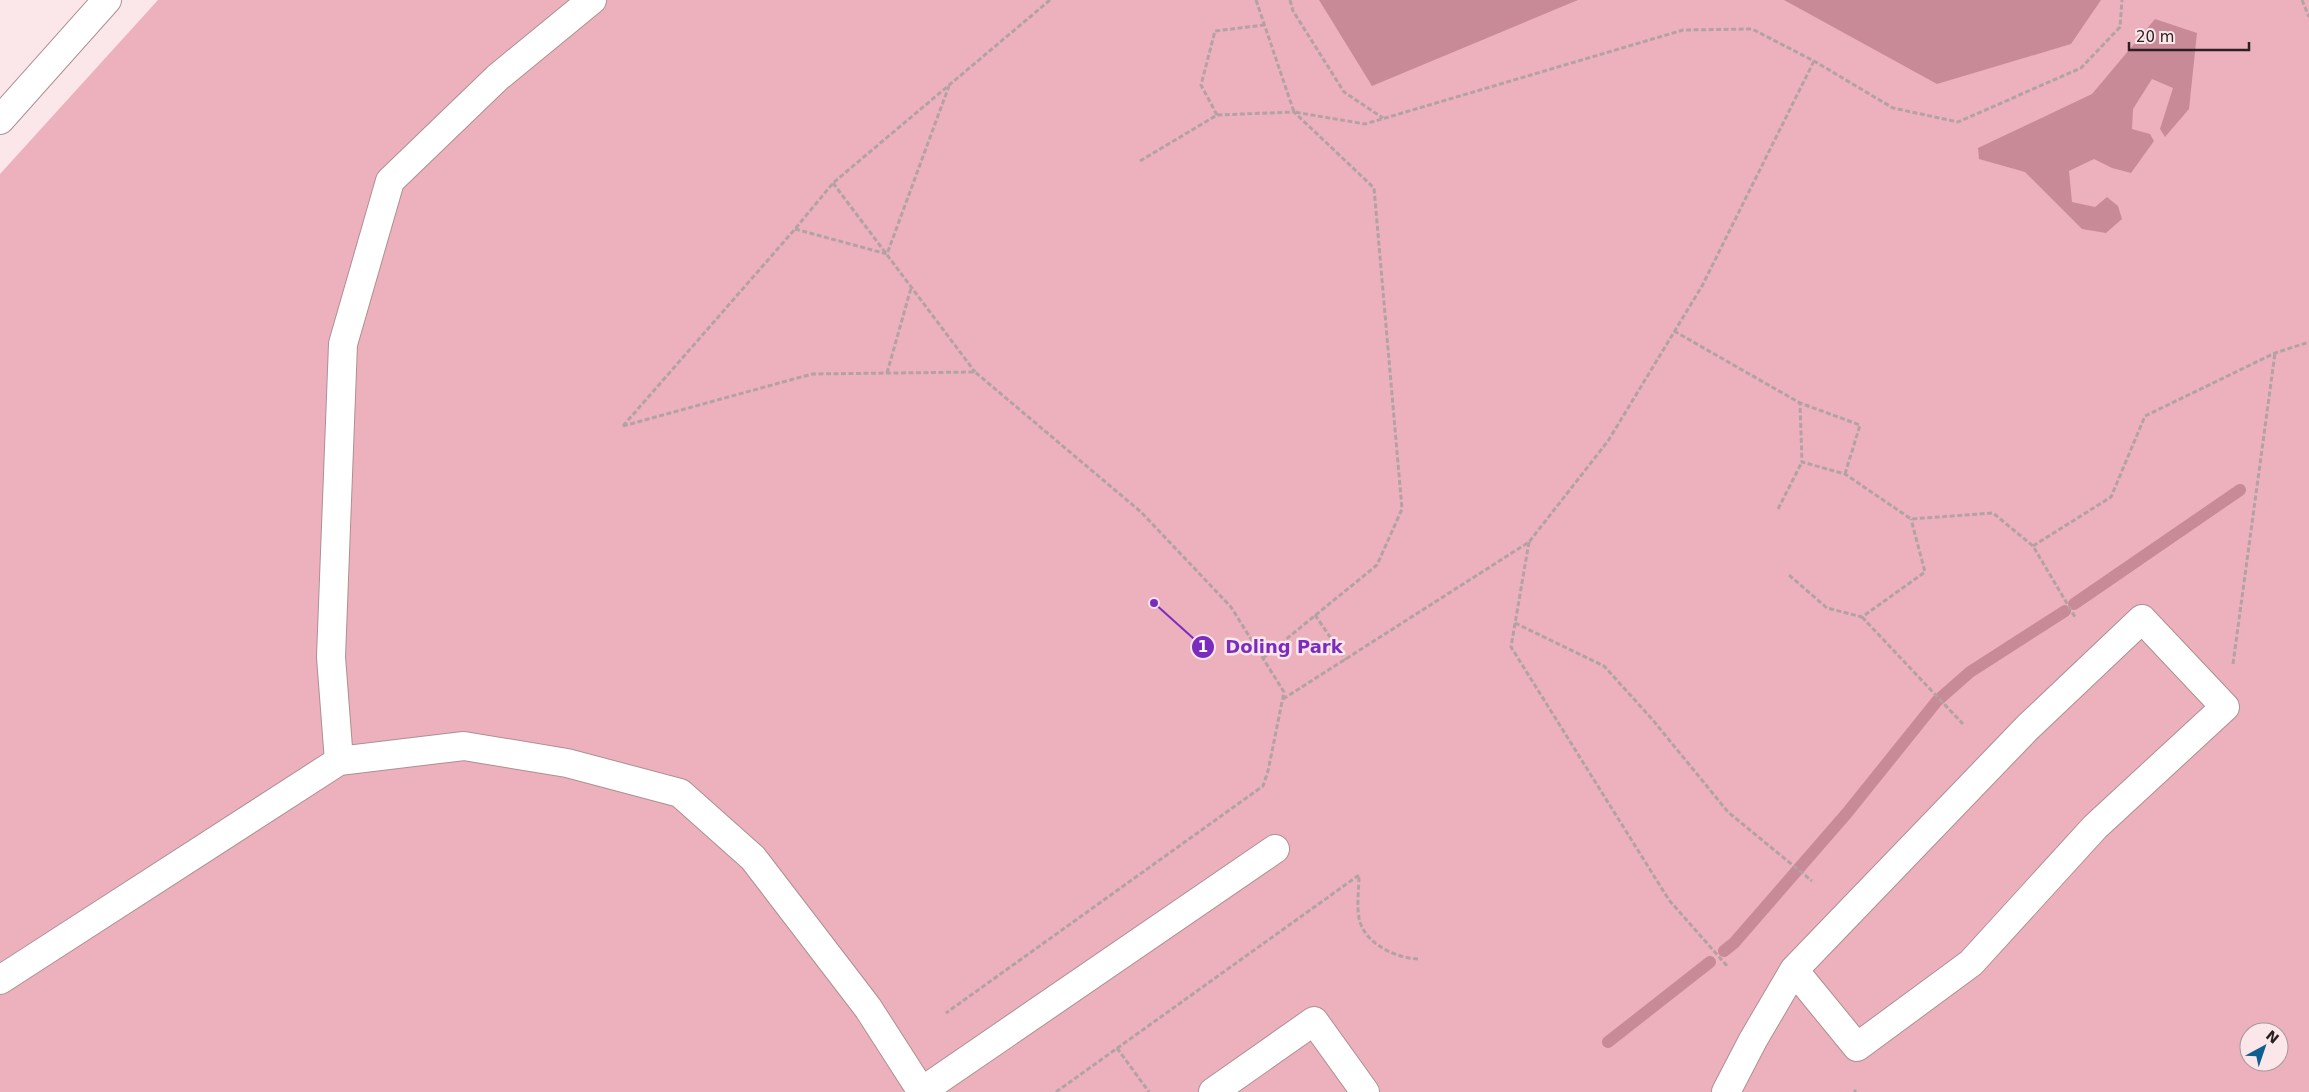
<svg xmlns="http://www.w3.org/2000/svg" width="2309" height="1092" font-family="'DejaVu Sans',sans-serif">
	<rect width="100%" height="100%" fill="#fbe7ea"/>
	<path fill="#edb1bd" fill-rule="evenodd" d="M158,0h2151v1092h-2309v-918zM2249,1032h30v30h-30z"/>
	<g fill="#c98a97">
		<path d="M1319,0h259l-206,86z"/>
		<path d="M1784,0h317l-30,44 -134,40z"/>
		<path d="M2155,19l42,14 -8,76 -24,28 -5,-8 13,-41 -21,-9 -19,30 -1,20 18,5 4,7 -23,32 -19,-5 -18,-9 -25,12 3,31 23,5 12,-10 11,9 4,13 -16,14 -24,-4 -57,-57 -46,-13 -1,-11 114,-54z"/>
	</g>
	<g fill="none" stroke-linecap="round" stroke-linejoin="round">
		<g stroke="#c98a97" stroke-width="12">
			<path d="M2074,604l166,-114"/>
			<path d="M1724,951l10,-8 113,-130 90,-112 33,-29 95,-61"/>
			<path d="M1608,1042l102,-80"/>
		</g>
		<g stroke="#ad8f94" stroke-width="30">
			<g id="minor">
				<path d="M0,120l107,-120"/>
				<path d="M339,761l-8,-104 12,-313 47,-163 108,-104 94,-77"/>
				<path d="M0,980l339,-219 125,-15 103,17 113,30 73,65 115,150 54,84"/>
				<path d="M922,1091l353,-242"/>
				<path d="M1213,1092l101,-71 51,71"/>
				<path d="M1726,1092l27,-52 41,-70 234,-243 114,-108 83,88 -130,120 -124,136 -114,84 -63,-77"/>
			</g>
		</g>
		<g stroke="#b3a2a4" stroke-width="3" stroke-dasharray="5 2.5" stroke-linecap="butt">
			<path d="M1256,0l38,112 71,12 318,-94 69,-1 62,32 79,47 65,14 123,-54 39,-41 2,-27"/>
			<path d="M1290,0l3,11 51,81 39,26"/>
			<path d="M2302,0l7,17"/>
			<path d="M1217,115l-16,-30 14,-54 49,-6"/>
			<path d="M1140,161l77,-46 77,-3 80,76 28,321 -25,56 -114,93"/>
			<path d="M833,183l142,189"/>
			<path d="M795,229l92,25 62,-168"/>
			<path d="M1674,331l126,72"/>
			<path d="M887,373l24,-85"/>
			<path d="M623,426l189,-52 163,-2 166,140 90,95 53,85 -16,79 -5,15 -317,227"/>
			<path d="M623,426l172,-197 38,-46 217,-183"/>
			<path d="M1845,474l15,-49 -60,-22 2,59 43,12 66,45 82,-6 40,33 42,71"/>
			<path d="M1778,509l24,-47"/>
			<path d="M1529,542l-18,105 158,253 59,67"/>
			<path d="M2033,546l78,-49 34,-81 130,-63 34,-11"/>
			<path d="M1789,575l38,33 35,9 63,-45 -14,-53"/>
			<path d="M1315,615l31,45"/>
			<path d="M1862,617l101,107"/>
			<path d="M1515,623l89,43 48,53 76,93 84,69"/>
			<path d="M2233,664l42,-311"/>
			<path d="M1283,699l246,-157 79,-101 94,-155 112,-225"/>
			<path d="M1117,1048l32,44"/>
			<path d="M1854,1090l2,2"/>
			<path d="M1056,1092l303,-217c0,14 -3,34 1,47 7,23 37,36 58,37"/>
		</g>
		<use href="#minor" stroke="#fff" stroke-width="28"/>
	</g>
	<path fill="none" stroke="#7b2cbf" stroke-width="2" d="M1154 603L1203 647"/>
	<g fill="#7b2cbf" stroke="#fbe7ea" stroke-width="2">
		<circle cx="1154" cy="603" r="5"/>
		<circle cx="1203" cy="647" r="12"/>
	</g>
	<g font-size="15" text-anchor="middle" font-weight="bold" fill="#fff">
		<text x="1203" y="652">1</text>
	</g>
	<g font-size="18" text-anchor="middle" font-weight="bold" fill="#7b2cbf" stroke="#fbe7ea" stroke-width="5" stroke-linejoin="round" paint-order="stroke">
		<text x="1284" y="653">Doling Park</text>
	</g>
	<g transform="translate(2264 1047) rotate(40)"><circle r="24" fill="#fbe7ea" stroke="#a8979a"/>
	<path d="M0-4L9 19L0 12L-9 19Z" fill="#0e5f91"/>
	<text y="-8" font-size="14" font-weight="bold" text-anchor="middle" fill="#2c2022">N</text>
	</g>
	<path d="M2129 42v8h120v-8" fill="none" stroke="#2c2022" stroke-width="2.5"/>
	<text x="2136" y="42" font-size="15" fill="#2c2022" stroke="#fbe7ea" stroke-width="4" paint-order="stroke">20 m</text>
</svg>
